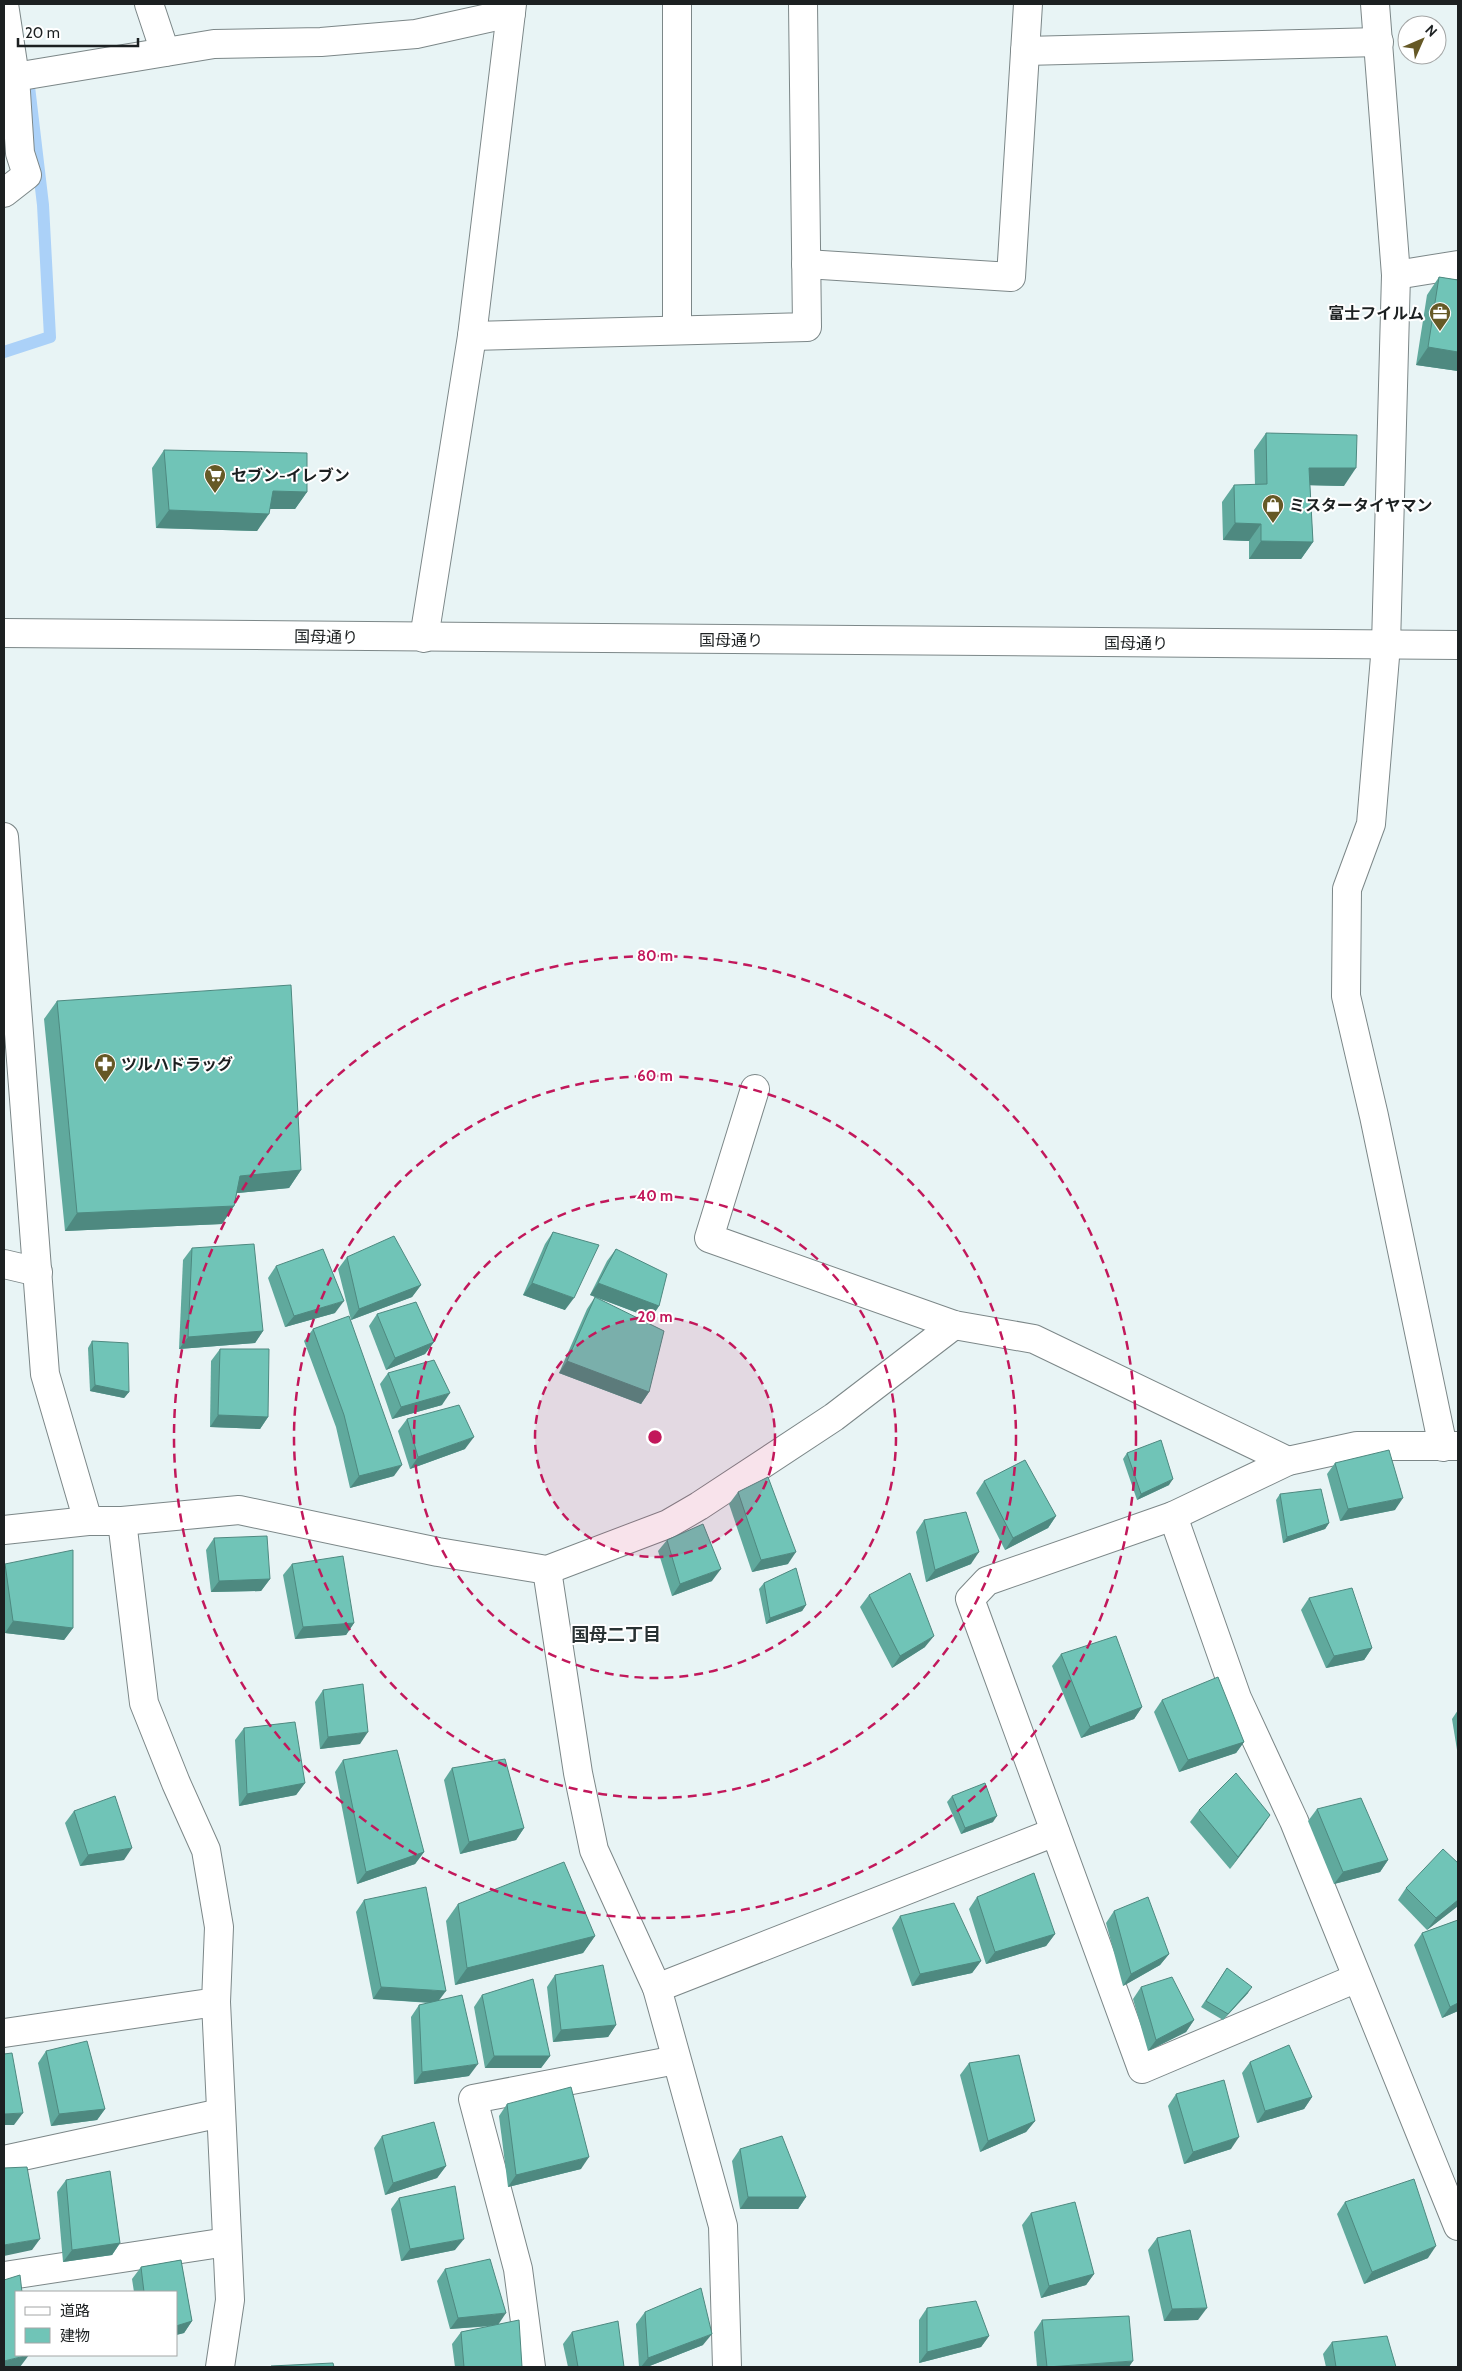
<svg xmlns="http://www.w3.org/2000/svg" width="1462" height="2371" font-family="Cabin,'Noto Sans JP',sans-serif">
	<rect width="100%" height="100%" fill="#e8f4f5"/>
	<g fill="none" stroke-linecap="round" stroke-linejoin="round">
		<path stroke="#abd1f8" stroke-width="12" d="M4,352l46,-15 -7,-132 -15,-127"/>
		<g stroke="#7c8788" stroke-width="30">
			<g id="street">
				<path d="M149,4l16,48"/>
				<path d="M677,4v326"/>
				<path d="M1375,4l21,271 -10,370 -15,179 -24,65 -1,107 28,120 69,331"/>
				<path d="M1025,51l354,-9"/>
				<path d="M15,77l199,-33 107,-2 95,-8 95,-21"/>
				<path d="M4,193l23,-18 -7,-22 -5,-76 -11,-73"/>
				<path d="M806,264l205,13 17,-273"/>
				<path d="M1396,275l62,-10"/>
				<path d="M472,336l335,-9 -4,-323"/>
				<path d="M424,638l48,-302 40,-332"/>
				<path d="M4,837l41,537 43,147"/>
				<path d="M755,1089l-46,149 245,87 80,14 254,122"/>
				<path d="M4,1264l34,8"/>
				<path d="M1173,1516l64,182 57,123 164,405"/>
				<path d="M4,1530l84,-9h34l117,-11 199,42 109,18 121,-46 31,-18 135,-89 120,-92"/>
				<path d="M547,1570l31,203 16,77 63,138 66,238 4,141"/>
				<path d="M1357,1978l-215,91 -172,-470 17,-18 186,-65 115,-55 69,-15h101"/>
				<path d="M657,1988l398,-156"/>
				<path d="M216,2002l14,298 -10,67"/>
				<path d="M4,2033l212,-31 3,-75 -13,-77 -30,-67 -32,-80 -22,-182"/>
				<path d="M4,2160l217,-47"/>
				<path d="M4,2276l223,-34"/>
				<path d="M531,2367l-13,-98 -45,-170 203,-39"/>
			</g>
		</g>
		<g stroke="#7c8788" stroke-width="30">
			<path id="primary" d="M4,633l1454,12"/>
		</g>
		<use href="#street" stroke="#fff" stroke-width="28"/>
		<use href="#primary" stroke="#fff" stroke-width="28"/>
	</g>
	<g fill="#60a99d">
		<path d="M1439,277l19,3v91l-42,-6 11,-70z"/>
		<path d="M1266,433l78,53 -34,-1 3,57 -12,17h-52v-18l-26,-1 -1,-38 12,-17h21l-1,-35z"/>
		<path d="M164,450l143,42 -12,17h-25l-13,22 -101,-3 -4,-60z"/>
		<path d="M57,1001l244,169 -12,18 -52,5 -3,13 -12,18 -157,7 -21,-212z"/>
		<path d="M553,1232l12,78 -42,-15 22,-51z"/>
		<path d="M192,1248l71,83 -8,12 -76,6 4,-89z"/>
		<path d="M616,1249l43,57 -8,12 -61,-23 17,-34z"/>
		<path d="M347,1257l74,28 -9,12 -61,23 -13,-51z"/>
		<path d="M276,1266l59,47 -50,14 -17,-49z"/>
		<path d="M595,1297l54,95 -8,12 -82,-31 28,-64z"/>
		<path d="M377,1314l57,28 -9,12 -39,16 -17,-44z"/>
		<path d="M313,1329l81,147 -44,12 -14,-61 -32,-86z"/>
		<path d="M92,1341l37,51 -5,6 -34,-7 -2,-43z"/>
		<path d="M220,1349l48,68 -8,12 -50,-2 1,-66z"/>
		<path d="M388,1373l54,32 -50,14 -12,-35z"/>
		<path d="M407,1419l58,30 -55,20 -12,-38z"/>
		<path d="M1127,1453l42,32 -32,15 -14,-41z"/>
		<path d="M1335,1463l60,47 -55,11 -13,-47z"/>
		<path d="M984,1481l72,35 -8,12 -43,22 -29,-57z"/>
		<path d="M738,1492l50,72 -36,8 -23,-68z"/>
		<path d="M1280,1494l49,29 -4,6 -42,14 -7,-43z"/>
		<path d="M924,1520l47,44 -45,18 -10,-50z"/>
		<path d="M214,1538l56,41 -9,12 -50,1 -5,-42z"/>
		<path d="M667,1540l45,41 -40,15 -14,-45z"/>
		<path d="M5,1564l68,64 -9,12 -59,-7 -1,-9v-59z"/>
		<path d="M292,1564l62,59 -8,12 -51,4 -12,-64z"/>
		<path d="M764,1583l42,22 -4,6 -36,13 -7,-35z"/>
		<path d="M869,1595l56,52 -33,21 -32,-61z"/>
		<path d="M1309,1598l63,50 -8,12 -38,8 -25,-58z"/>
		<path d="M1061,1654l81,53 -8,12 -53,19 -29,-72z"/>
		<path d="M323,1690l37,54 -40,5 -5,-47z"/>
		<path d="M1162,1700l82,42 -8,11 -57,19 -25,-60z"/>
		<path d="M1458,1710v46l-6,-37z"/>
		<path d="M244,1728l61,55 -9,12 -57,11 -4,-66z"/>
		<path d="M343,1760l81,92 -9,12 -58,20 -22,-112z"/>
		<path d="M452,1768l72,60 -8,12 -56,14 -16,-74z"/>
		<path d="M952,1796l41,26 -32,12 -14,-32z"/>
		<path d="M1317,1809l71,51 -8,12 -46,12 -26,-63z"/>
		<path d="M1199,1810l71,5 -40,54 -40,-47z"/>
		<path d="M74,1811l50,49 -44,6 -15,-43z"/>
		<path d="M1458,1863v43l-31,24 -29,-30 8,-12z"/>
		<path d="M977,1897l78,37 -9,12 -60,18 -17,-55z"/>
		<path d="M364,1900l75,100 30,76 -55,8 -3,-67 8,-12 11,-2 -57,-4 -17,-87z"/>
		<path d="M458,1904l137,32 -12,17 -128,32 -9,-64z"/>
		<path d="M1114,1911l55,43 -9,11 -37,21 -17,-63z"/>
		<path d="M900,1916l81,45 -9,12 -60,13 -20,-58z"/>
		<path d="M1458,1920v91l-16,7 -28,-73 8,-12z"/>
		<path d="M1227,1968l21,25 -25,27 -22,-13z"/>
		<path d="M555,1975l61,50 -8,12 -55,5 -6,-55z"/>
		<path d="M1141,1987l53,33 -8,12 -38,19 -15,-52z"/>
		<path d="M482,1995l68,61 -9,12h-56l-11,-61z"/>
		<path d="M46,2051l59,58 -8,11 -46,6 -13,-63z"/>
		<path d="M1250,2062l62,35 -8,12 -47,14 -15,-50z"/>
		<path d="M969,2063l66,58 -9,11 -46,20 -20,-77z"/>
		<path d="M1176,2094l55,55 -47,15 -16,-58z"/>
		<path d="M507,2104l74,65 -73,18 -9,-71z"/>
		<path d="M382,2136l64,30 -9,12 -52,17 -11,-47z"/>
		<path d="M740,2149l66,48 -8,12h-58l-8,-48z"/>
		<path d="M66,2180l54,63 -8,12 -49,7 -6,-70z"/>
		<path d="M399,2198l56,52 -54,11 -10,-52z"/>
		<path d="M1345,2202l83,56 -64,26 -27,-70z"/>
		<path d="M1031,2213l63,61 -8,11 -45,13 -19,-73z"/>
		<path d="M1157,2238l41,82 -34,1 -16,-71z"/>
		<path d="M181,2260l11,61 -8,12 -8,2v-43h-42l-2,-13 9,-12z"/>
		<path d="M445,2269l53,55 24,43h-67l-3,-23 9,-12 32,-6 -43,3 -13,-48z"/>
		<path d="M927,2308l62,28 -8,11 -62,16v-43z"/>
		<path d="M645,2312l58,33 -56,22h-8l-3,-43z"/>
		<path d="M1042,2320l87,47h-92l-3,-35z"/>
		<path d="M572,2332l52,35h-56l-5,-23z"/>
		<path d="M1332,2342l64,25h-70l-3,-13z"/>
	</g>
	<g fill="#4e8980">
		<path d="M1428,347l30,5v19l-42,-6z"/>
		<path d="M1309,468h47l-12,18 -47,-1z"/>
		<path d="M273,491l34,1 -12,17h-34z"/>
		<path d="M169,510l100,4 -12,17 -101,-3z"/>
		<path d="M1235,523l26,1 -12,17 -26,-1z"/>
		<path d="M1261,541l52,1 -12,17h-52z"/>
		<path d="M301,1170l-12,18 -61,6 12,-18z"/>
		<path d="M234,1206l-12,18 -157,7 12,-18z"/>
		<path d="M532,1283l42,15 -9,12 -42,-15z"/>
		<path d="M598,1283l61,23 -8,12 -61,-23z"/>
		<path d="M421,1285l-9,12 -61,23 8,-11z"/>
		<path d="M344,1301l-9,12 -50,14 9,-11z"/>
		<path d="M263,1331l-8,12 -76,6 9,-12z"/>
		<path d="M434,1342l-9,12 -39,16 9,-12z"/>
		<path d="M567,1361l82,31 -8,12 -82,-31z"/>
		<path d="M95,1385l34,7 -5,6 -34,-7z"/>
		<path d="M450,1393l-8,12 -50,14 9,-12z"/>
		<path d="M218,1415l50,2 -8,12 -50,-2z"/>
		<path d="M474,1437l-9,12 -55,20 8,-12z"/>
		<path d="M402,1465l-8,11 -44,12 9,-12z"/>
		<path d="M1173,1479l-4,6 -32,15 4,-6z"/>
		<path d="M1403,1498l-8,12 -55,11 8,-12z"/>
		<path d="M1056,1516l-8,12 -43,22 8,-12z"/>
		<path d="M1329,1523l-4,6 -42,14 4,-6z"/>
		<path d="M796,1552l-8,12 -36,8 9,-12z"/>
		<path d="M979,1552l-8,12 -45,18 9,-12z"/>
		<path d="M721,1569l-9,12 -40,15 8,-12z"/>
		<path d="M270,1579l-9,12 -50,1 8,-11z"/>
		<path d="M806,1605l-4,6 -36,13 4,-6z"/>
		<path d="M13,1621l60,7 -9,12 -59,-7z"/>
		<path d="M354,1623l-8,12 -51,4 8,-12z"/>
		<path d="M934,1636l-9,11 -33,21 8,-12z"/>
		<path d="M1372,1648l-8,12 -38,8 8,-12z"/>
		<path d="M1142,1707l-8,12 -53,19 9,-11z"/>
		<path d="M368,1732l-8,12 -40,5 8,-12z"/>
		<path d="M1244,1742l-8,11 -57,19 9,-12z"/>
		<path d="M305,1783l-9,12 -57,11 8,-12z"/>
		<path d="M1270,1815l-8,12 -32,42 8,-12z"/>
		<path d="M997,1816l-4,6 -32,12 4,-6z"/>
		<path d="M524,1828l-8,12 -56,14 9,-12z"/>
		<path d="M132,1848l-8,12 -44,6 8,-11z"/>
		<path d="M424,1852l-9,12 -58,20 9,-12z"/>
		<path d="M1388,1860l-8,12 -46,12 9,-12z"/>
		<path d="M1458,1900v6l-31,24 9,-12z"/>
		<path d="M1055,1934l-9,12 -60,18 9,-12z"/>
		<path d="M595,1936l-12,17 -128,32 12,-17z"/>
		<path d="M1169,1954l-9,11 -37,21 8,-12z"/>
		<path d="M981,1961l-9,12 -60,13 8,-12z"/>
		<path d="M381,1987l65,4 -9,12 -64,-4z"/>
		<path d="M1252,1987l-4,6 -25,27 5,-6z"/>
		<path d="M1458,2003v8l-16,7 8,-11z"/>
		<path d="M1194,2020l-8,12 -38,19 8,-11z"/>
		<path d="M616,2025l-8,12 -55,5 8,-12z"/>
		<path d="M494,2056h56l-9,12h-56z"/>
		<path d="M478,2064l-9,12 -55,8 8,-12z"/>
		<path d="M1312,2097l-8,12 -47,14 8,-12z"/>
		<path d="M105,2109l-8,11 -46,6 8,-12z"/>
		<path d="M23,2113l-9,12h-10v-11z"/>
		<path d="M1035,2121l-9,11 -46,20 8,-11z"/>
		<path d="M1239,2137l-8,12 -47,15 9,-12z"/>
		<path d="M589,2157l-8,12 -73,18 8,-12z"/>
		<path d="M446,2166l-9,12 -52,17 8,-12z"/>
		<path d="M748,2197h58l-8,12h-58z"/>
		<path d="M40,2239l-8,11 -28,6v-11z"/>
		<path d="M464,2239l-9,11 -54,11 9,-12z"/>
		<path d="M120,2243l-8,12 -49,7 9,-12z"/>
		<path d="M1436,2246l-8,12 -64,26 8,-12z"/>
		<path d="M1094,2274l-8,11 -45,13 8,-12z"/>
		<path d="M1207,2308l-9,12 -34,1 8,-12z"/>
		<path d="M506,2313l-8,12 -48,4 8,-11z"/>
		<path d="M192,2321l-8,12 -8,2v-9z"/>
		<path d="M712,2334l-9,11 -56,22h-6l7,-9z"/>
		<path d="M989,2336l-8,11 -62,16 8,-11z"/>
		<path d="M29,2355l-9,12h-16v-6z"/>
		<path d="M1133,2361l-4,6h-74z"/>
	</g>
	<g fill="#70c4b7" stroke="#4e8980">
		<path d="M1439,277l19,3v72l-30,-5z"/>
		<path d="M1266,433l91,2 -1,33h-47l4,74 -52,-1v-17l-26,-1 -1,-38 33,-1z"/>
		<path d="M164,450l143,3v39l-34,-1 -4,23 -100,-4z"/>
		<path d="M291,985l10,185 -61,6 -6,30 -157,7 -20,-212z"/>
		<path d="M553,1232l46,13 -25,53 -42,-15z"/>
		<path d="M394,1236l27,49 -62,24 -12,-52z"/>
		<path d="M254,1244l9,87 -75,6 4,-89z"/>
		<path d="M323,1249l21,52 -50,15 -18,-50z"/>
		<path d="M616,1249l51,25 -8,32 -61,-23z"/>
		<path d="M595,1297l69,34 -15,61 -82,-31z"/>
		<path d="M416,1302l18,40 -39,16 -18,-44z"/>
		<path d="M349,1316l53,149 -43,11 -15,-61 -31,-86z"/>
		<path d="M92,1341l36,2 1,49 -34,-7z"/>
		<path d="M220,1349h49l-1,68 -50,-2z"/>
		<path d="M434,1360l16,33 -49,14 -13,-34z"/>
		<path d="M459,1405l15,32 -56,20 -11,-38z"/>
		<path d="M1161,1440l12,39 -32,15 -14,-41z"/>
		<path d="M1389,1450l14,48 -55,11 -13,-46z"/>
		<path d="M1025,1460l31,56 -43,22 -29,-57z"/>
		<path d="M768,1477l28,75 -35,8 -23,-68z"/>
		<path d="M1321,1489l8,34 -42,14 -7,-43z"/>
		<path d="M966,1512l13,40 -44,18 -11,-50z"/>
		<path d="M703,1524l18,45 -41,15 -13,-44z"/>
		<path d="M267,1536l3,43 -51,2 -5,-43z"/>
		<path d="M73,1550v78l-60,-7 -8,-57z"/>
		<path d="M343,1556l11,67 -51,4 -11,-63z"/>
		<path d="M796,1568l10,37 -36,13 -6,-35z"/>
		<path d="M910,1573l24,63 -34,20 -31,-61z"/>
		<path d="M1352,1588l20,60 -38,8 -25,-58z"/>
		<path d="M1116,1636l26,71 -52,20 -29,-73z"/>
		<path d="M1218,1677l26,65 -56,18 -26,-60z"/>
		<path d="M363,1684l5,48 -40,5 -5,-47z"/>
		<path d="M295,1722l10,61 -58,11 -3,-66z"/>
		<path d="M397,1750l27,102 -58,20 -23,-112z"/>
		<path d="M505,1759l19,69 -55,14 -17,-74z"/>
		<path d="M1236,1773l34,42 -32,42 -39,-47z"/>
		<path d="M985,1783l12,33 -32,12 -13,-32z"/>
		<path d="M115,1796l17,52 -44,7 -14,-44z"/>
		<path d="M1361,1798l27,62 -45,12 -26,-63z"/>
		<path d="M1443,1849l15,14v37l-22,18 -30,-30z"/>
		<path d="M564,1862l31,74 -128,32 -9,-64z"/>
		<path d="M1034,1873l21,61 -60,18 -18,-55z"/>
		<path d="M426,1887l20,104 -65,-4 -17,-87z"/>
		<path d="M1148,1897l21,57 -38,20 -17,-63z"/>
		<path d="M954,1903l27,58 -61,13 -20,-58z"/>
		<path d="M1458,1920v83l-8,4 -28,-74z"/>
		<path d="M603,1965l13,60 -55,5 -6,-55z"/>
		<path d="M1227,1968l25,19 -24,27 -22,-13z"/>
		<path d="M1172,1977l22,43 -38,20 -15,-53z"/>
		<path d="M533,1979l17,77h-56l-12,-61z"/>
		<path d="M462,1995l16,69 -56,8 -3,-67z"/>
		<path d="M87,2041l18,68 -46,5 -13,-63z"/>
		<path d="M1289,2045l23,52 -47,14 -15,-49z"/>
		<path d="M12,2053l11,60 -19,1v-60z"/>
		<path d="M1019,2055l16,66 -47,20 -19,-78z"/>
		<path d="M1224,2080l15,57 -46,15 -17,-58z"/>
		<path d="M571,2087l18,70 -73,18 -9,-71z"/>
		<path d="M434,2122l12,44 -53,17 -11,-47z"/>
		<path d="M782,2136l24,61h-58l-8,-48z"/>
		<path d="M27,2167l13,72 -36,6v-77z"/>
		<path d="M110,2171l10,72 -48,7 -6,-70z"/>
		<path d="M1414,2179l22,67 -64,26 -27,-70z"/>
		<path d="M455,2186l9,53 -54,10 -11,-51z"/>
		<path d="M1075,2202l19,72 -45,12 -18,-73z"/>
		<path d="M1190,2230l17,78 -35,1 -15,-71z"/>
		<path d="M490,2259l16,54 -48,5 -13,-49z"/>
		<path d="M181,2260l11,61 -16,5v-34h-32l-3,-25z"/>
		<path d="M20,2275l2,17h-6v63h13l-25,6v-81z"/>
		<path d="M701,2288l11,46 -64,24 -3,-46z"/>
		<path d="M976,2301l13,35 -62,16v-44z"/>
		<path d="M1129,2316l4,45 -86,6 -5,-47z"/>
		<path d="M519,2320l3,47h-58l-3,-35z"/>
		<path d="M618,2321l6,46h-46l-6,-35z"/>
		<path d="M1387,2336l9,31h-60l-4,-25z"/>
		<path d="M333,2363l1,4h-62l-1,-1z"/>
	</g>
	<circle cx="655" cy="1437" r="120" fill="#c2185b" fill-opacity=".12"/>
	<g fill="none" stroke="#c2185b" stroke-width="2.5" stroke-dasharray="9 6">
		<circle cx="655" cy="1437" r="120"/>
		<circle cx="655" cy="1437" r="241"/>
		<circle cx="655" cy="1437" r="361"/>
		<circle cx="655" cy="1437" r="481"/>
	</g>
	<defs>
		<g id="office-pin" transform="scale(1.125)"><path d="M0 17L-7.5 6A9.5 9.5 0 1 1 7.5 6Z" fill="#665926" stroke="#fff"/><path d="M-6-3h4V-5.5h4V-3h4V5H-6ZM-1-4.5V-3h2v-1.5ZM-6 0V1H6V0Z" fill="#fff"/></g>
		<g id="supermarket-pin" transform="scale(1.125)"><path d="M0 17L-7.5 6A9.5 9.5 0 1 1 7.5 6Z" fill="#665926" stroke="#fff"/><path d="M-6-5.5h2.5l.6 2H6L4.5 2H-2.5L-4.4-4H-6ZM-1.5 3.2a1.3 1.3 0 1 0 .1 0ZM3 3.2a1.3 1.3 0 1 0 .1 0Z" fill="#fff"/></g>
		<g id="shop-pin" transform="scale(1.125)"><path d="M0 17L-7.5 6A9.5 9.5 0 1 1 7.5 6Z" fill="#665926" stroke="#fff"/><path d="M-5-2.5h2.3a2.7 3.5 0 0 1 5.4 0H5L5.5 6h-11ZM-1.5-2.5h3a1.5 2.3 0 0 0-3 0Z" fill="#fff"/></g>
		<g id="pharmacy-pin" transform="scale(1.125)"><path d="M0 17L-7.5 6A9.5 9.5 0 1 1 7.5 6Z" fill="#665926" stroke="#fff"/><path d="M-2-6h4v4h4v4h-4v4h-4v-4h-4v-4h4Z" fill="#fff"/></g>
	</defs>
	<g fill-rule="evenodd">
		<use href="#office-pin" x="1440" y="313"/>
		<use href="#supermarket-pin" x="215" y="475"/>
		<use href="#shop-pin" x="1273" y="505"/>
		<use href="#pharmacy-pin" x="105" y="1064"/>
	</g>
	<g text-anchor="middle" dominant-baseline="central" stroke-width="4" stroke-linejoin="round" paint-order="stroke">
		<g font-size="16" font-weight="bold" fill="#1c2021" stroke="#fff" text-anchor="start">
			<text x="1424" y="313" text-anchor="end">富士フイルム</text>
			<text x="231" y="475">セブン-イレブン</text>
			<text x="1289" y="505">ミスタータイヤマン</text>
			<text x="121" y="1064">ツルハドラッグ</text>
		</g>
		<g font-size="16" fill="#1c2021" stroke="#fff">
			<text transform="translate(326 637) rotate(1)">国母通り</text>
			<text x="731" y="640">国母通り</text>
			<text x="1136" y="643">国母通り</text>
		</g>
		<g font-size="18" font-weight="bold" fill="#293233" stroke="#fff">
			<text x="616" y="1635">国母二丁目</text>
		</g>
	</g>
	<circle cx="655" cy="1437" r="8" fill="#c2185b" stroke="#fff" stroke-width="2.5"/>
	<g font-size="15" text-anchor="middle" font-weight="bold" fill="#c2185b" stroke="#fff" stroke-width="4" stroke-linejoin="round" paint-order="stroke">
		<text x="655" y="961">80 m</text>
		<text x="655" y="1081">60 m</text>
		<text x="655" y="1201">40 m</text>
		<text x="655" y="1322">20 m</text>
	</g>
	<rect width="1462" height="2371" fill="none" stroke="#1c2021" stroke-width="10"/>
	<rect x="15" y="2291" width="162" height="65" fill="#ffffff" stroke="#a4a6a6"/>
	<rect x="25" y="2307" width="25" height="8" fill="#ffffff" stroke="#a4a6a6"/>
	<text x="60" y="2316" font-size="15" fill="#1c2021">道路</text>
	<rect x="25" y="2328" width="25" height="15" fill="#70c4b7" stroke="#a4a6a6"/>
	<text x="60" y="2341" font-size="15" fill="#1c2021">建物</text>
	<g transform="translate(1422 40) rotate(45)"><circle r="24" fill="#ffffff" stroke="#a4a6a6"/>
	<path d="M0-4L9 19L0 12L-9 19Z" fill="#665926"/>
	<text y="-8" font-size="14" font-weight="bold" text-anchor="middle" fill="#1c2021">N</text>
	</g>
	<path d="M18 38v8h120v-8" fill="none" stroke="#1c2021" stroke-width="2.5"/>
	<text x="25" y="38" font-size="15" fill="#1c2021" stroke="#ffffff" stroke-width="4" paint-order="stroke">20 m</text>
</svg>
